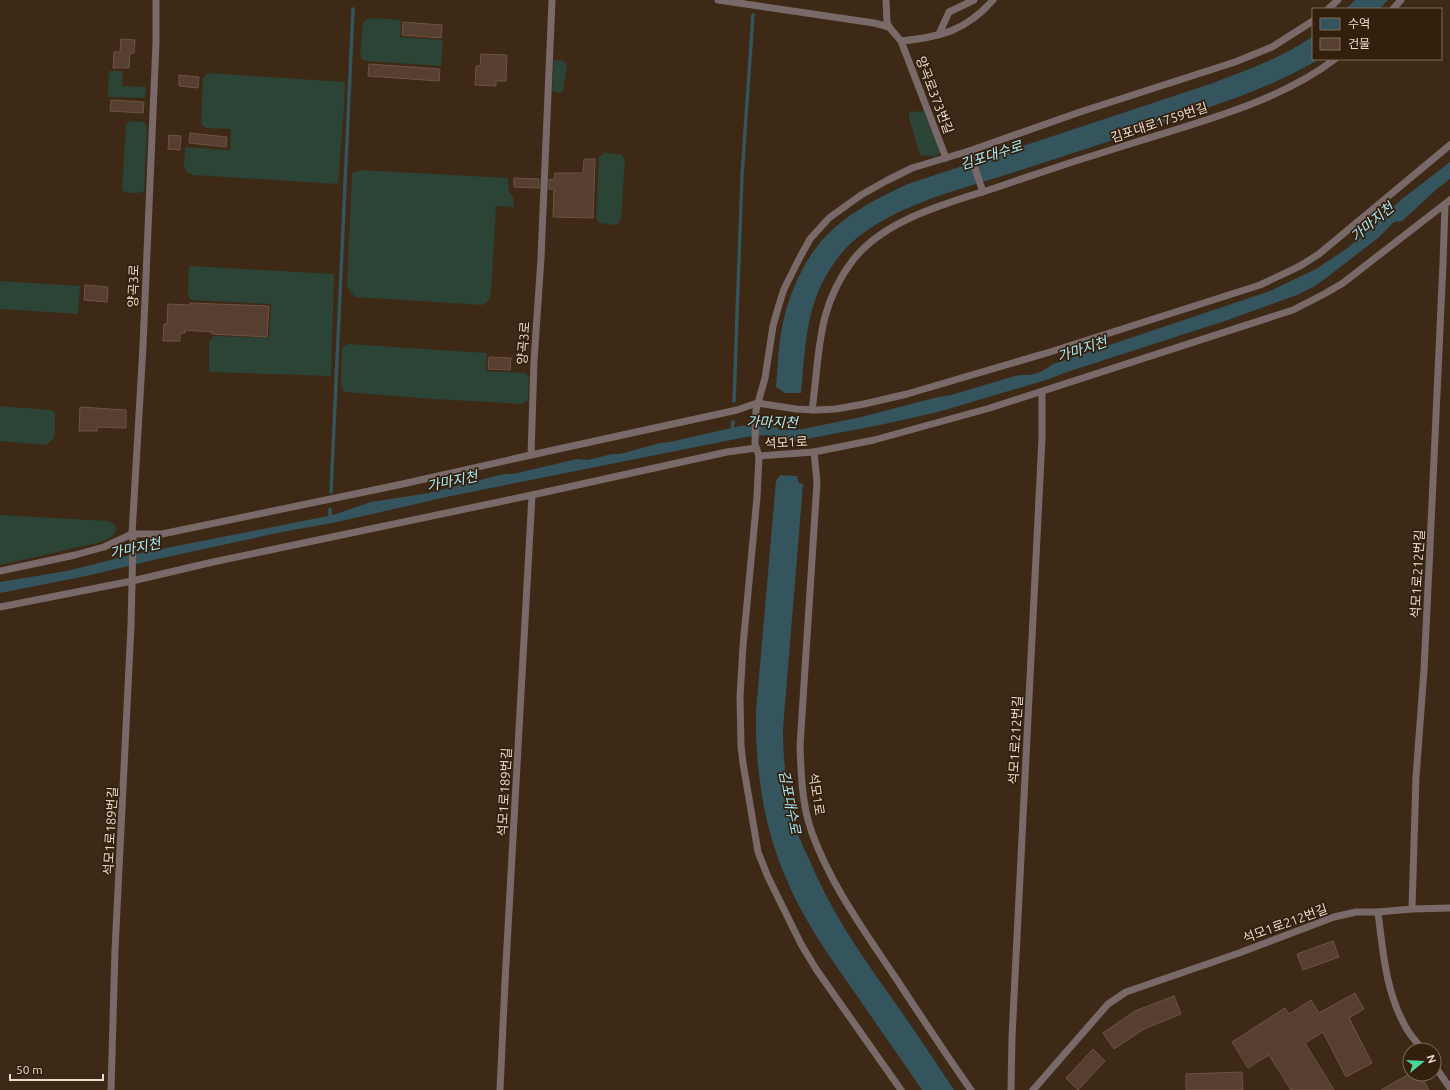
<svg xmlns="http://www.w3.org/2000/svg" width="1450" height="1090" font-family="Ubuntu,'Noto Sans KR',sans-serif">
	<rect width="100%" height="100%" fill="#3d2916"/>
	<g fill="#2b4435">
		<path d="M375,18l26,2 -1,17 43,3 -2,26 -73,-5 -6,-2 -2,-4 3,-33 4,-3z"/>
		<path d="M554,60l10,1 3,4 -4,26 -3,2 -8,-2z"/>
		<path d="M109,71h14l-1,15 24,1 -1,11 -37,-1z"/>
		<path d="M208,73l137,9 -1,27 -6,75 -144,-9 -7,-2 -3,-7 1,-19 45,3 1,-21 -25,-1 -5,-4 2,-46z"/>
		<path d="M924,111l16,41 -4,5 -16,-2 -11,-37v-6z"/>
		<path d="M130,121l14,1 3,5 -3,64c-5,3 -17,3 -22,-1l4,-65z"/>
		<path d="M604,153l16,1 5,5 -4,61 -5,5 -17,-2 -3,-5 3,-60z"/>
		<path d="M360,170l148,8 1,14 4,5 1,10 -18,-1 -5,88 -2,6 -6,5 -128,-8 -8,-10 5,-114z"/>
		<path d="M191,266l143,8 -3,102 -122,-4v-30l4,-6 56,2 2,-34 -80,-4 -3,-4 1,-28z"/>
		<path d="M0,281l80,5 -2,28 -78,-5z"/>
		<path d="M348,344l139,9 -1,18 40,2 3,4 -1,23 -6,4 -89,-5 -89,-7 -3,-7 1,-38z"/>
		<path d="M0,406l50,4 5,2v20l-2,7 -7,6 -46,-4z"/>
		<path d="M0,515l108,6 5,2 3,4v5l-5,5 -10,5 -101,23z"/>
	</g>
	<g fill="#34555d">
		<path d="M1355,0h33l-9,9h-33z"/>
		<path d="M1313,36v23h6c-42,26 -89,41 -135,57 -55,19 -111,37 -166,55 -58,19 -143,37 -181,88 -32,43 -31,84 -36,134h-16l-9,-6c2,-21 2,-43 7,-64 5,-25 17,-54 33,-75 22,-30 59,-49 92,-64l305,-101c34,-13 69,-25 100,-47z"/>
		<path d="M1450,162v17l-12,9 -36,33 -8,1 -16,16 -52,40 -11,8 -18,9 -72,26 -158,51 -21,8 -108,32 -58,13 -84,16 -10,-1 -19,-5 -21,2 -295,59 -114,26 -55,10 -133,29 -63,15 -86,17v-11l67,-11 59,-15 207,-41 38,-13 58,-9 75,-19h9l64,-15 11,1 24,-6h8l40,-11 10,-1 70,-16 24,-2 10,1 6,5 23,-1 58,-12 77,-20 13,-2 64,-19c5,-1 9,-1 14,-1 9,-1 17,-6 24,-11l217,-73 46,-22 33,-22 53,-48z"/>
		<path d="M780,475l17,1 2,7 4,1 -20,245c0,34 4,70 14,102 3,10 8,19 12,28 20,48 45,86 75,128 24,34 47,68 70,103h-32c-22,-32 -45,-65 -67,-97 -26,-37 -53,-75 -70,-117 -22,-51 -30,-110 -29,-165l20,-230z"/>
	</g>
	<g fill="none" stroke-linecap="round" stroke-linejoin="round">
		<g stroke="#34555d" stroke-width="3.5">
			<path d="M734,401l8,-226 11,-160"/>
			<path d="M732,432l1,-10"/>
			<path d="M331,492l22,-483"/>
			<path d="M330,519v-10"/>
		</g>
	</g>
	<g fill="#563e31" stroke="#6e5344">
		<path d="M403,22l39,3 -1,13 -39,-3z"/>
		<path d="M121,39l14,1 -1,13h-4l-1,15h-16l1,-16h6z"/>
		<path d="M481,54l26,1 -1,26h-10v5l-21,-1 1,-19h4z"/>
		<path d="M369,64l71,5 -1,12 -71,-5z"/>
		<path d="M179,75l20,2 -1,11 -19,-2z"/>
		<path d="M111,100l33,2 -1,11 -33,-2z"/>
		<path d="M190,133l37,4 -1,10 -37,-4z"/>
		<path d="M169,135l12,1 -1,14 -12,-1z"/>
		<path d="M584,159h11l-2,59 -40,-1 1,-28h-5v-10l5,1 1,-7h28z"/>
		<path d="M514,178l25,1v9l-25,-1z"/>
		<path d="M85,285l23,2 -1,15 -23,-2z"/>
		<path d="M190,303l79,3 -2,31 -55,-3v-2l-27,-2v3h-5v8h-17l1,-17h3l1,-20 22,1z"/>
		<path d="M489,357l22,1 -1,12 -22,-1z"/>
		<path d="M80,407l46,3v18l-29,-1v4h-18z"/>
		<path d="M1333,941l6,16 -36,13 -6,-16z"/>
		<path d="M1355,993l9,16 -15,9 23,45 -26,14 -23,-45 -18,11 29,47h-43l-22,-35 -21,13 -16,-26 53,-34 4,6 22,-14 8,13z"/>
		<path d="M1174,996l7,18 -37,15 -30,20 -11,-16 32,-22z"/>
		<path d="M1093,1049l12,12 -27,29 -12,-12z"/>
		<path d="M1242,1072l1,18h-57v-16z"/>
		<path d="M1409,1074h11l9,16h-48z"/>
	</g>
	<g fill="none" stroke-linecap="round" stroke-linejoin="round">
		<g stroke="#796a69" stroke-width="7">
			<path d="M552,0l-11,258 -7,103 -3,94 206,-45 20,-7 39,6 20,1 20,-1 28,-5 43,-10 143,-42 210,-67 40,-19 19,-12 131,-109"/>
			<path d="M718,0l156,23 15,4"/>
			<path d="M886,0l1,22 2,5 12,14 45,117"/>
			<path d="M1328,9l10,-9"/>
			<path d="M1393,9l8,-9"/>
			<path d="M939,34l10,-22 25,-12"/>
			<path d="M901,41c39,-4 65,-10 92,-41"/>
			<path d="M969,151l14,41"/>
			<path d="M812,410c8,-56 4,-102 41,-150 32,-41 95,-57 142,-72 46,-16 92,-31 138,-45 66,-21 146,-41 202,-84"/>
			<path d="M814,452l60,-12 116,-32 303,-98 33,-17 17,-10 107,-83"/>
			<path d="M759,456l-2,41 -14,149 -3,51 1,49 2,17 15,89 10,25 33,67 15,25 85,121"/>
			<path d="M0,571l75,-16 29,-8 28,-13h30l236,-49 133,-30"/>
			<path d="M0,607l132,-26 81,-19 319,-67 195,-43 29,-4"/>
			<path d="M1412,909l38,-1"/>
			<path d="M1378,912c5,41 8,83 30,119 4,6 10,13 15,19"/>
			<path d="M1434,1065l16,23"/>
			<path d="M111,1090l4,-140 16,-324 2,-87 -1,-5 11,-188 13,-303v-43"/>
			<path d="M500,1090l5,-108 27,-487"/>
			<path d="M971,1090c-27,-38 -52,-77 -78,-116 -30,-45 -62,-89 -81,-141 -10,-28 -11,-58 -12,-87l17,-264 -3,-30 -55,4 -4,-12 1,-34 9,-32 8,-52 5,-18 6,-19 15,-30 11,-20 19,-21 32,-23 25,-14 26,-13 57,-17 111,-39 155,-50 37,-15 41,-26"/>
			<path d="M1011,1090l1,-53 30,-599v-46"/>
			<path d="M1033,1090l75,-86 18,-12 113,-39 95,-36 22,-5h22l34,-3 4,-132 8,-107 6,-124 13,-283 2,-58"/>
		</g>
	</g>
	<g text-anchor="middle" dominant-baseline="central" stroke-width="3.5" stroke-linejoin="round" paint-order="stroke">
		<g font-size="13" fill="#eadcd1" stroke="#331f0c">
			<text transform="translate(935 95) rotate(69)">양곡로373번길</text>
			<text transform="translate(1159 122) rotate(-18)">김포대로1759번길</text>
			<text transform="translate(133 286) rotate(-88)">양곡3로</text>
			<text transform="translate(523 343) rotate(-86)">양곡3로</text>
			<text transform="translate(786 442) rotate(-3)">석모1로</text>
			<text transform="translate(1417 574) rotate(-87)">석모1로212번길</text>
			<text transform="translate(1015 740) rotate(-87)">석모1로212번길</text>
			<text transform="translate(504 792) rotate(-87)">석모1로189번길</text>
			<text transform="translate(817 794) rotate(81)">석모1로</text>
			<text transform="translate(110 831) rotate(-87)">석모1로189번길</text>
			<text transform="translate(1285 923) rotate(-20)">석모1로212번길</text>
		</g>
		<g font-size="14" font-style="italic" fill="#a7eafb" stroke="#331f0c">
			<text transform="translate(991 155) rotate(-18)">김포대수로</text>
			<text transform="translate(1372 222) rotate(-40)">가마지천</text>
			<text transform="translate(1082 349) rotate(-18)">가마지천</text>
			<text transform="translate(772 422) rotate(1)">가마지천</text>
			<text transform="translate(452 481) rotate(-12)">가마지천</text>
			<text transform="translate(135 548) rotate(-12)">가마지천</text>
			<text transform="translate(790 802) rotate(79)">김포대수로</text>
		</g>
	</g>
	<rect x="1312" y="8" width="130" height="52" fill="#331f0c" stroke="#7c6b5b"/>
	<rect x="1320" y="18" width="20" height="12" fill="#34555d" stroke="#7c6b5b"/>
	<text x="1348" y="28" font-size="12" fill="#eadcd1">수역</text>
	<rect x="1320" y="38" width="20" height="12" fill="#563e31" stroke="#7c6b5b"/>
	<text x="1348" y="48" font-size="12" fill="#eadcd1">건물</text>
	<g transform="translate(1422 1062) rotate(72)"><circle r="19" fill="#331f0c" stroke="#7c6b5b"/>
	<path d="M0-3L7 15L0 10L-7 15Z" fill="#49d49c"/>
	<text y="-6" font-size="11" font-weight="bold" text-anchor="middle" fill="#eadcd1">N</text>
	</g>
	<path d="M10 1074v6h93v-6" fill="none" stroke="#eadcd1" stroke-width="2"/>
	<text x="16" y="1074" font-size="12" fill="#eadcd1" stroke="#331f0c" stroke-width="3" paint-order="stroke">50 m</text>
</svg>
